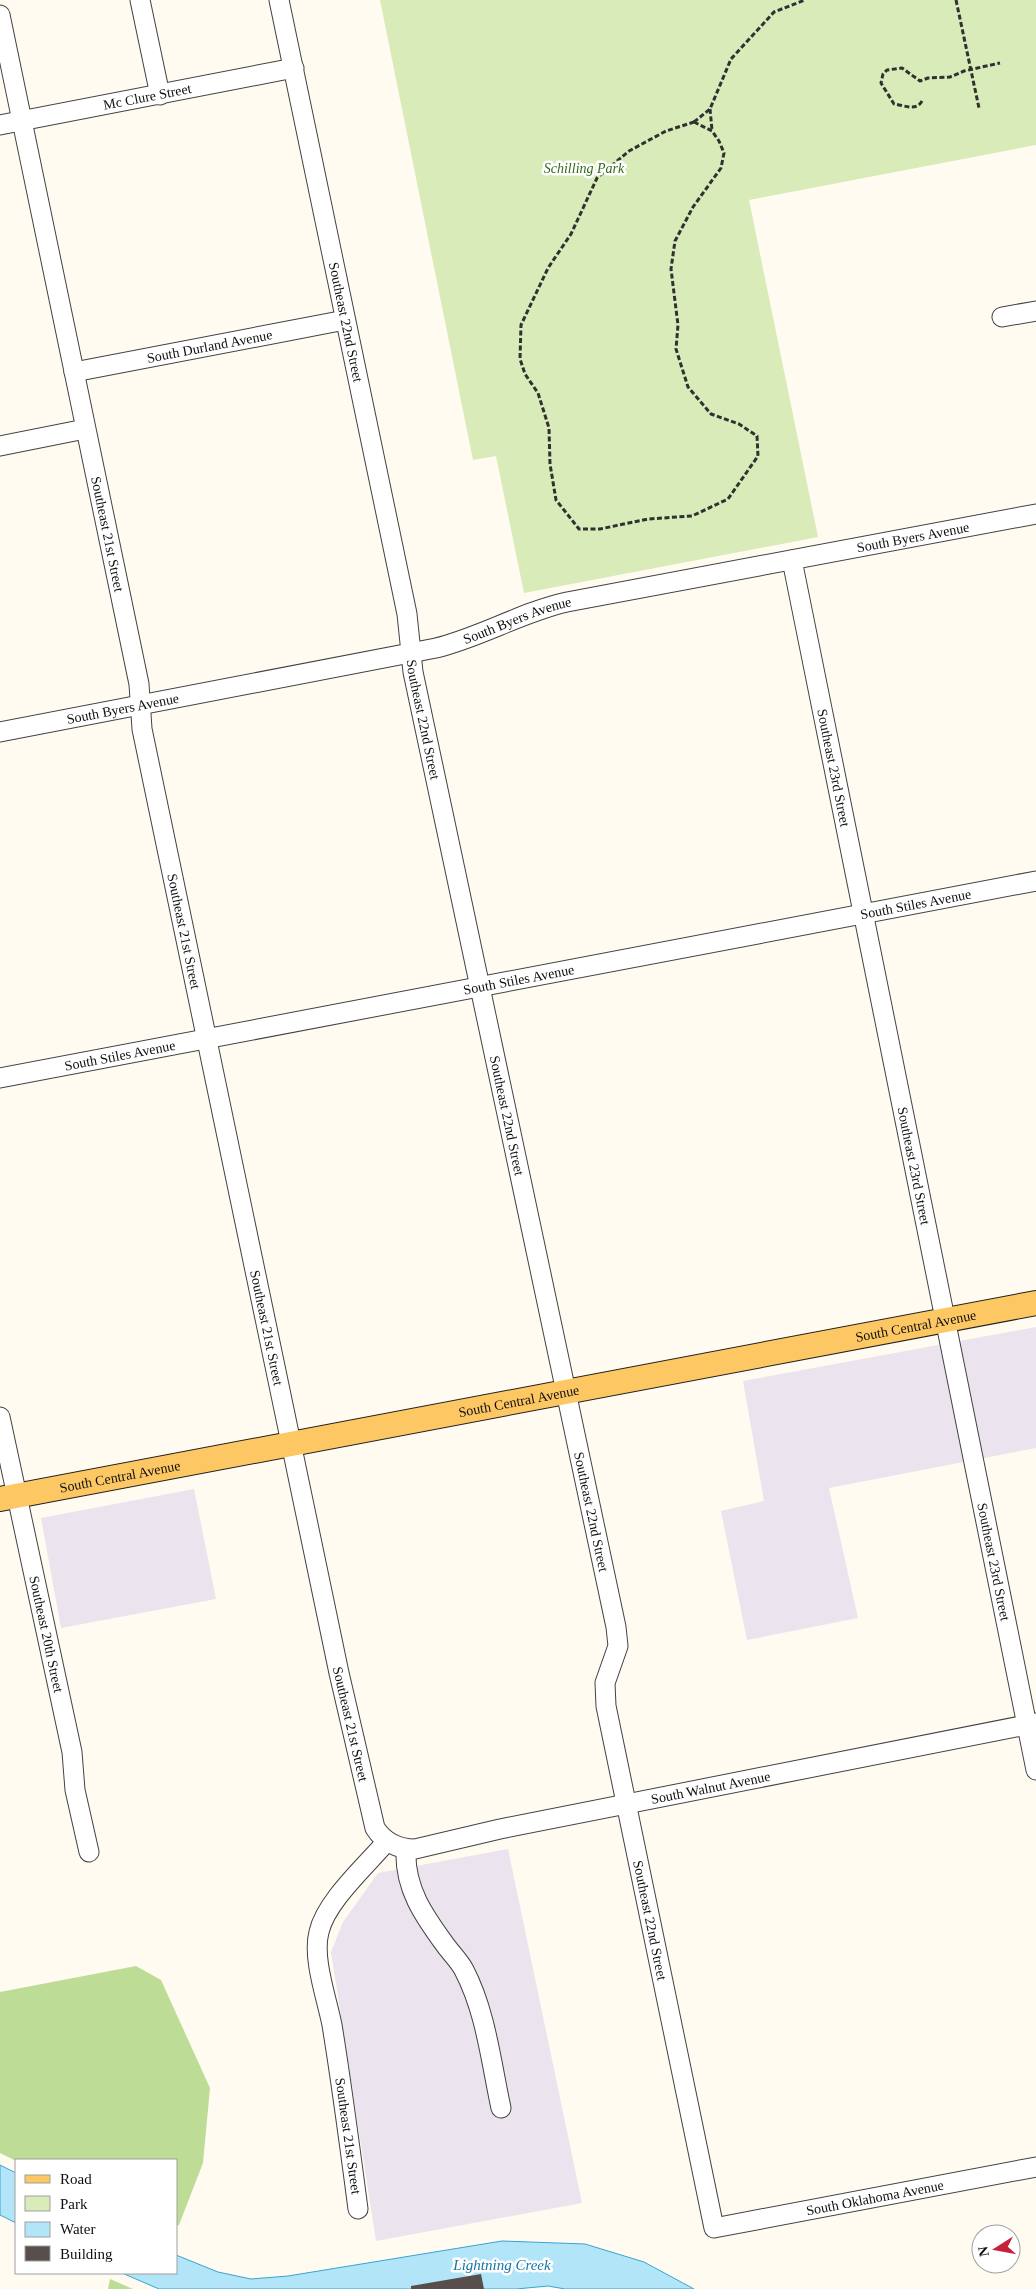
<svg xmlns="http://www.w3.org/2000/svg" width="1036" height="2289" font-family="Georgia,serif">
	<rect width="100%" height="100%" fill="#fffbf1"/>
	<g fill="#ebe3ee">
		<path d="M1036,1327v121l-207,40 29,130 -111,22 -26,-129 43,-10 -21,-120z"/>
		<path d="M194,1489l22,110 -155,29 -20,-110z"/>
		<path d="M508,1849l74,354 -206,38 -45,-289 12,-30 35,-49z"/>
	</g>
	<path fill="#d8ebb8" d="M380,0h656v145l-287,55 69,337 -294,56 -28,-137 -23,4z"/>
	<g fill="#bddd97">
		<path d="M136,1966l25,14 49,108 -7,75 -24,62 -3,1v-66l-160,1 -16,-8v-161z"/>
		<path d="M110,2279l23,10h-25z"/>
	</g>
	<g fill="#b3e5f8" stroke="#37a4d2">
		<path d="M0,2165l16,8v50l-16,-8z"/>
		<path d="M502,2241l83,3 59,18 50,27h-129l-17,-3 -32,3h-357l-37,-16h54v-18l42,17 33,7 37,-3z"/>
	</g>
	<path fill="#584e4b" d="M481,2274l3,15h-73v-3z"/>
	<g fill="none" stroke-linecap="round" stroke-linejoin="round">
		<g stroke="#424242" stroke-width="21">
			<g id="minor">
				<path d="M140,0l20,95"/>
				<path id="s1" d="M279,0l128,614 6,58 203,955 2,19 -13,37 1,23 108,522 322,-61"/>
				<path id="s2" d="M0,15l139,669 3,45 197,944 36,155c9,14 23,21 40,21l85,-20 536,-106"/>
				<path id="s3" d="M0,125l294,-57"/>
				<path d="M1002,317l34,-6"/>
				<path id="s4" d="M74,372l271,-52"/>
				<path d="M0,446l85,-17"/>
				<path id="s5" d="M792,560l244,1210"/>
				<path id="s6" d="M0,732l436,-84c45,-11 86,-36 131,-46l469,-88"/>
				<path id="s7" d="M0,1078l1036,-197"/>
				<path id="s8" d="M0,1417l72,335 3,38 14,62"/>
				<path d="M406,1849c-2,39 18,67 40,97 6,8 14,16 18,24 22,42 27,92 37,138"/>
				<path d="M358,2209c-8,-61 -16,-123 -26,-184 -5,-26 -20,-67 -13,-93 7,-31 47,-66 68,-91"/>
			</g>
		</g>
		<g stroke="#202020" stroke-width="26">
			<g id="major">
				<path id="s9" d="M0,1499l1036,-196"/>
			</g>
		</g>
		<g stroke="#313131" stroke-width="3" stroke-dasharray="5 2.5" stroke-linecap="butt">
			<path d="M956,0l23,108"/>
			<path d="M922,101c-6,11 -18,4 -28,3l-13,-21 2,-9 4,-4 15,-2 18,13 8,-3 22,-1 14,-6 36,-8"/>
			<path d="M710,109l2,21"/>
			<path d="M694,122l18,9 7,10 5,12 -3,15 -28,39 -18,34 -4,28 7,56 -2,24 12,38 23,27 28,10 18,12 1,20 -30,43 -36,17 -44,3 -48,10h-21l-23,-29 -6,-36 -1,-36 -11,-35 -13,-19 -5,-15 1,-34 27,-57 23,-34 26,-56 32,-27 37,-20z"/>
			<path d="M694,122l16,-13 21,-50 43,-47 31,-12"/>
		</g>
		<use href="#minor" stroke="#fff" stroke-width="19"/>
		<use href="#major" stroke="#fdc863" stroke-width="24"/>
	</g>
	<g text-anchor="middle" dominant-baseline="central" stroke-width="5" stroke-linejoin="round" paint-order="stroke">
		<g font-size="14" fill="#0f0f0f" stroke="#fff">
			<text stroke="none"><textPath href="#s3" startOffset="150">Mc Clure Street</textPath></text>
			<text stroke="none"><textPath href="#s1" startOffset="329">Southeast 22nd Street</textPath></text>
			<text stroke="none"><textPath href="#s4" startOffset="138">South Durland Avenue</textPath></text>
			<text stroke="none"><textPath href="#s2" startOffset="530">Southeast 21st Street</textPath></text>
			<text stroke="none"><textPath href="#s6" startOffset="935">South Byers Avenue</textPath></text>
			<text stroke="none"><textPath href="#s6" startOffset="530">South Byers Avenue</textPath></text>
			<text stroke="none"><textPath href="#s6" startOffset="125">South Byers Avenue</textPath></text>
			<text stroke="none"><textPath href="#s1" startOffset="734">Southeast 22nd Street</textPath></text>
			<text stroke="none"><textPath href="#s5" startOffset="212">Southeast 23rd Street</textPath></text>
			<text stroke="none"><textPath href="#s7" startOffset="932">South Stiles Avenue</textPath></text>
			<text stroke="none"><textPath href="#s2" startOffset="935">Southeast 21st Street</textPath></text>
			<text stroke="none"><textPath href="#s7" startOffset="528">South Stiles Avenue</textPath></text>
			<text stroke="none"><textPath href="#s7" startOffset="122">South Stiles Avenue</textPath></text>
			<text stroke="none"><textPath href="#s1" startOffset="1139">Southeast 22nd Street</textPath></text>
			<text stroke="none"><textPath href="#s5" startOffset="618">Southeast 23rd Street</textPath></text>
			<text stroke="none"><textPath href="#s9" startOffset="932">South Central Avenue</textPath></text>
			<text stroke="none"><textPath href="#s2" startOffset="1340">Southeast 21st Street</textPath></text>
			<text stroke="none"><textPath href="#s9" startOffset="528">South Central Avenue</textPath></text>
			<text stroke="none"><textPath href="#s9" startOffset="122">South Central Avenue</textPath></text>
			<text stroke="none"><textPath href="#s1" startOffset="1544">Southeast 22nd Street</textPath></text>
			<text stroke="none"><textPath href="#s5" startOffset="1022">Southeast 23rd Street</textPath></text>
			<text stroke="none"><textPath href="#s8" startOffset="222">Southeast 20th Street</textPath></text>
			<text stroke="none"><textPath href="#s2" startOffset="1745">Southeast 21st Street</textPath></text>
			<text stroke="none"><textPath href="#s2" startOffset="2201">South Walnut Avenue</textPath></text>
			<text stroke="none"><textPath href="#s1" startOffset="1962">Southeast 22nd Street</textPath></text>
			<text transform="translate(348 2136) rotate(82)">Southeast 21st Street</text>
			<text stroke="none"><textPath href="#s1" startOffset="2440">South Oklahoma Avenue</textPath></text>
		</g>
		<g font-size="14" font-style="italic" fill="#346a1c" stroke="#fff">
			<text x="584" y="168">Schilling Park</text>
		</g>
		<g font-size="15" font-style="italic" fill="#1374a6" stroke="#fff">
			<text x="502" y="2265">Lightning Creek</text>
		</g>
	</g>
	<rect x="15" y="2159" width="162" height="115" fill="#ffffff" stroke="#9f9f9f"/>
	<rect x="25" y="2175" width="25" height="8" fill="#fdc863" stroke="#9f9f9f"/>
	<text x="60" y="2184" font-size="15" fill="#0f0f0f">Road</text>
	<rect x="25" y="2196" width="25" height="15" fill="#d8ebb8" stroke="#9f9f9f"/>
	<text x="60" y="2209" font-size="15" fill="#0f0f0f">Park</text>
	<rect x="25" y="2222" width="25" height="15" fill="#b3e5f8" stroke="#9f9f9f"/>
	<text x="60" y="2234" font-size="15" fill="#0f0f0f">Water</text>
	<rect x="25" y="2246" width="25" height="15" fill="#584e4b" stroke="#9f9f9f"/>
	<text x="60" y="2259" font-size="15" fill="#0f0f0f">Building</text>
	<g transform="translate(996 2249) rotate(259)"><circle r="24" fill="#ffffff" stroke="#9f9f9f"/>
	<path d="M0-4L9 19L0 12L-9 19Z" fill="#c52139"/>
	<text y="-8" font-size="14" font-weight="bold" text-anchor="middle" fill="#0f0f0f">N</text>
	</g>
</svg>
